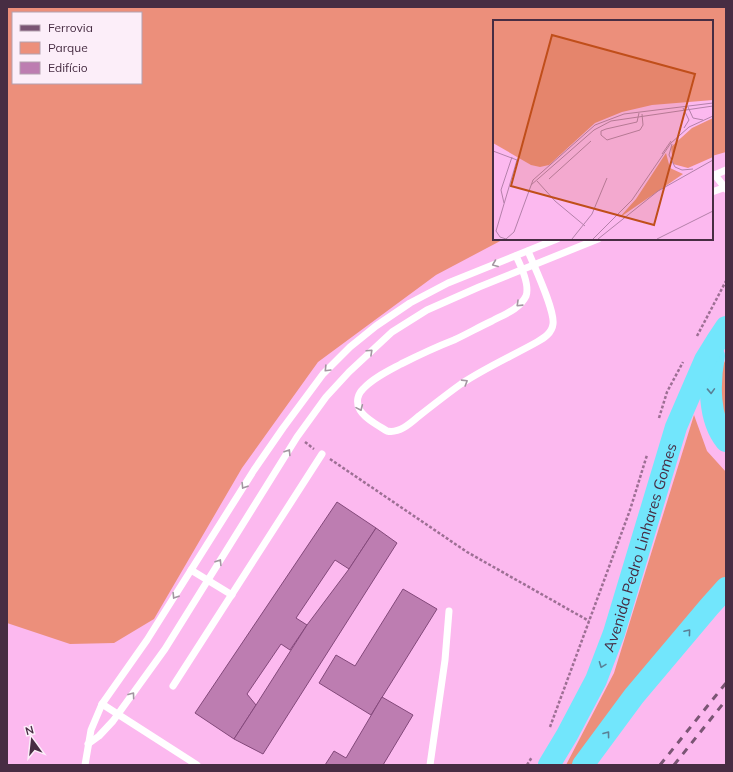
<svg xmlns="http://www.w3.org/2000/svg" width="733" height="772" font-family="Mulish,sans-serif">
	<rect width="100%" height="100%" fill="#fcb9ef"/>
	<g fill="#ec8f7b" fill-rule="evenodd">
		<path d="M7,7h719v145l-14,4v-135h-218v218h10l-68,36 -118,87 -76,106 -88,151 -40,24 -44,1 -63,-21zM13,13h128v70h-128z"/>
		<path d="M726,359v75l-11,-54z"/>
		<path d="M694,415l13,36 19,21v105l-24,27 -130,161h-6l48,-92z"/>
	</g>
	<g fill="#bd7db1" stroke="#83487a">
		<path d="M337,502l39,26 -27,41 -14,-9 -39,58 11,7 -17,25 -9,-6 -34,50 9,11 -22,34 -39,-26z"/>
		<path d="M376,528l21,15 -134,211 -29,-15 22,-34 51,-80 42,-56z"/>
		<path d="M403,589l34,20 -66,106 -52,-32 17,-28 19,11z"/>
		<path d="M382,697l31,18 -30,50h-58l9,-14 12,7z"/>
	</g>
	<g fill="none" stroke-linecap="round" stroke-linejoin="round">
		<g stroke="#9d6f94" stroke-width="2.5" stroke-dasharray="3 2" stroke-linecap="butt">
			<path d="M697,336l29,-55"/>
			<path d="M659,418l8,-26 16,-30"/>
			<path d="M305,442l9,7"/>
			<path d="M330,459l137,93 122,69"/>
			<path d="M550,727l80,-217 17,-55"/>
			<path d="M527,765l5,-8"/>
		</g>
		<g stroke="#fff" stroke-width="7">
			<path d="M715,175l11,14"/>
			<path d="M712,176l14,-6"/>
			<path d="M712,192l14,-5"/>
			<path d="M516,256c5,10 14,29 10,40 -6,13 -23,19 -34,25 -13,6 -25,13 -38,19 -18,7 -35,15 -53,24 -13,7 -28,14 -38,25 -5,5 -7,12 -4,19 3,9 20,18 28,23 12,3 24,-8 32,-15 14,-11 28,-22 42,-32 24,-16 51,-28 76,-42 7,-4 15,-9 16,-18 2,-14 -19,-58 -25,-73"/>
			<path d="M191,570l41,25"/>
			<path d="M173,686l149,-232"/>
			<path d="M102,704l95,61"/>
			<path d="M88,744l11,-8 14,-15 52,-72 132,-212 29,-40 23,-25 43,-40 35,-22 52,-23 119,-48"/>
			<path d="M85,765l6,-35 11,-26 45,-64 107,-170 29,-42 40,-54 27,-27 26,-21 34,-23 38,-20 109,-44"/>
			<path d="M430,765l15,-105 4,-49"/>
		</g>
		<g stroke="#72e6fc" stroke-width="22">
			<path d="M714,356c-5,26 -6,63 12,85"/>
			<path id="s1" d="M549,765l18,-30 29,-55 18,-47 62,-206 29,-67 13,-21 8,-12"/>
			<path d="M583,765l51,-69 75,-89 17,-19"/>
		</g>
		<g stroke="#7a5574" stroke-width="3" stroke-dasharray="7 7" stroke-linecap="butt">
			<path d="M660,765l66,-82"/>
			<path d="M674,765l52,-65"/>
		</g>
	</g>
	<defs><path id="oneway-chevron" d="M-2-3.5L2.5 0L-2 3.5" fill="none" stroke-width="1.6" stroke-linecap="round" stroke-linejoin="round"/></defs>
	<g stroke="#a396a1">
		<use href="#oneway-chevron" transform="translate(495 264) rotate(158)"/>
		<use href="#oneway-chevron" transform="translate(519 304) rotate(136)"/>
		<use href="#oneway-chevron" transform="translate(370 352) rotate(-43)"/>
		<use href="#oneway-chevron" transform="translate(327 369) rotate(134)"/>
		<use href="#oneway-chevron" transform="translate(465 382) rotate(-32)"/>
		<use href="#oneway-chevron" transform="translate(360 408) rotate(66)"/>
		<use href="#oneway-chevron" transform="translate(288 452) rotate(-58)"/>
		<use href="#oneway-chevron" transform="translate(244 486) rotate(122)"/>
		<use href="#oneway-chevron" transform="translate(219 562) rotate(-58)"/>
		<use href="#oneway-chevron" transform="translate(175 596) rotate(122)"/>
		<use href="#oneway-chevron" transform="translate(132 695) rotate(-54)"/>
	</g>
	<g stroke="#5a8096">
		<use href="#oneway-chevron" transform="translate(711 391) rotate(88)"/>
		<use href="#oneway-chevron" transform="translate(688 632) rotate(-50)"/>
		<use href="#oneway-chevron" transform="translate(602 665) rotate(111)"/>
		<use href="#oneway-chevron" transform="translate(607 734) rotate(-53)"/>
	</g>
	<g text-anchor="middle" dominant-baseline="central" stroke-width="3.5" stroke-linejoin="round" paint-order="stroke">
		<g font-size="15" fill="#472d43" stroke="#fceef9">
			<text stroke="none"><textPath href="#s1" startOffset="237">Avenida Pedro Linhares Gomes</textPath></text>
		</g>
	</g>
	<g transform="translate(493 20)">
		<rect width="220" height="220" fill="#fcb9ef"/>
		<path d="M0,1h220v79l-61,5 -30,7 -27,11 -46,42 -9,2 -9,-2 -38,-22zM220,98v39l-25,11 -15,-4 -2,-17 21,-19zM173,133l4,15 13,6 -64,44 17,-19z" fill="#ec8f7b"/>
		<path fill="none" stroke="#b481aa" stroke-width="1" d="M195,87l5,11 10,2M190,88l6,12 -5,8M146,93l-2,9 -31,7 -5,2v4l6,5 33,-10 3,-5 -1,-11M179,124l-3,11 6,12 7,3 11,-1M0,131l24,9 -21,71 4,6 6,2 8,-7 19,-52 62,-55 29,-11 89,-11M169,134l9,-13M56,159l42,-38M44,161l18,20 30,25M38,165l63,-55 17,-9 102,-15M11,183l-3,-13 11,-33M79,219l20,-25 15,-36M100,219l39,-39 39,-57 18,-16 24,-11M105,219l60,-48 55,-31M164,219l56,-28"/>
		<path fill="#c04e1a" fill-opacity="0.15" stroke="#c04e1a" stroke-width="2" d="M59,15l143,39 -41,151 -143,-39z"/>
		<rect width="220" height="220" fill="none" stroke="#472d43" stroke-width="2"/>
	</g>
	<rect width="733" height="772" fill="none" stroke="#472d43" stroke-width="16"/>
	<rect x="12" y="12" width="130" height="72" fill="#fceef9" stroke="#b4a1b0"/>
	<rect x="20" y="25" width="20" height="6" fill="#7a5574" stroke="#b4a1b0"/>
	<text x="48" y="32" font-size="12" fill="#472d43">Ferrovia</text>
	<rect x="20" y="42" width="20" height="12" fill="#ec8f7b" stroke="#b4a1b0"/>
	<text x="48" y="52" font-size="12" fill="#472d43">Parque</text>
	<rect x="20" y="62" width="20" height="12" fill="#bd7db1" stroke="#b4a1b0"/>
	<text x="48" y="72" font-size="12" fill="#472d43">Edifício</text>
	<g transform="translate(32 740) rotate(345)" stroke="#fceef9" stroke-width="3" paint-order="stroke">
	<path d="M0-3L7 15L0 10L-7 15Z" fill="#472d43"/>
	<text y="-6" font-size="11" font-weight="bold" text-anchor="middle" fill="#472d43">N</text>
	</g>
</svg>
